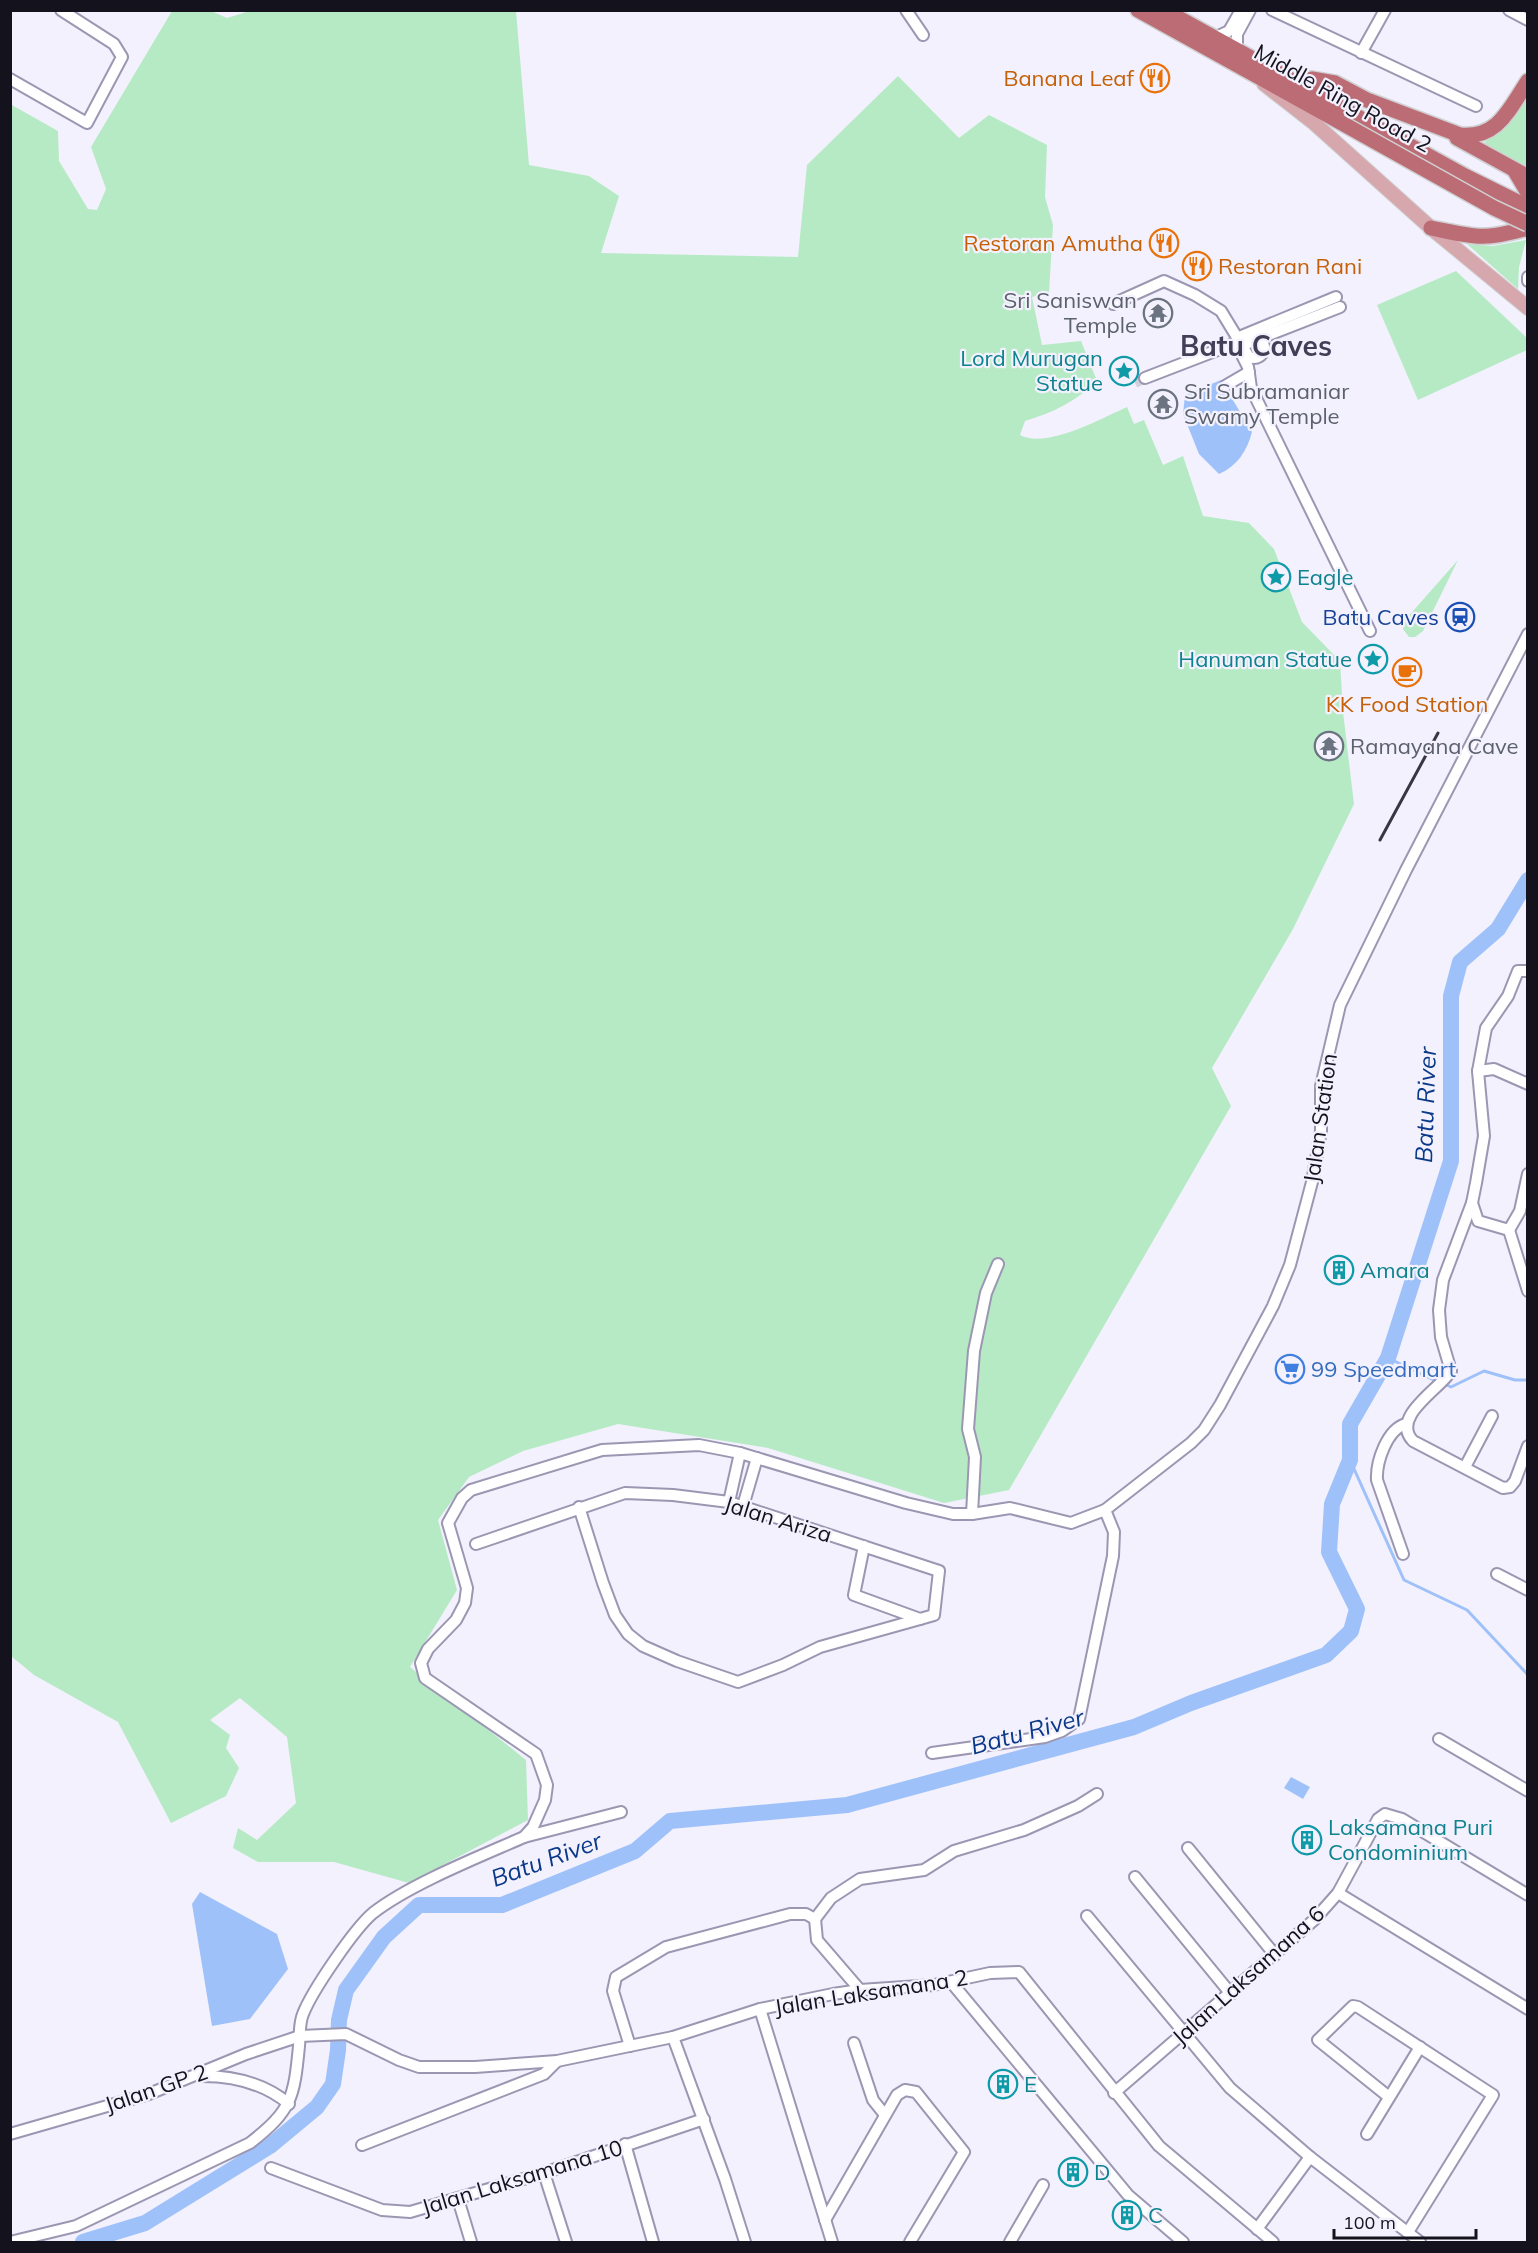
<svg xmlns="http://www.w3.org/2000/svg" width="1538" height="2253" font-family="Mulish,sans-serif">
	<rect width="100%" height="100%" fill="#f3f1fd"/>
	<g fill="#b6eac5">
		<path d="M253,10l263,1 13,154 60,11 30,20 -18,57 197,4 9,-92 91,-89 61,62 30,-23 58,30 -2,52 8,28 -4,68 -17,4 10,48 39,-4 16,40c-22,21 -43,31 -72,40l-5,14c27,14 80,-16 107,-28l7,17 10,-4 19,45 20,-9 20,60 46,7 25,26 28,73 38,39 3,51 11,92 -61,125 -81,139 19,38 -222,384 -65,13 -176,-55 -150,-24 -95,27 -54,26 -31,43 19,70 -47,77 116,93 2,60 -119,63 -75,-21h-76l-25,-14 5,-20 19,12 39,-37 -9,-66 -47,-39 -30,22 20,15 -4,13 13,20 -13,28 -55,27 -53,-101 -84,-47 -23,-19 -1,-1552 48,27 1,30 29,48 9,1 9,-21 -15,-42 81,-136h39l16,7z"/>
		<path d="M1527,90v79l-45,-23z"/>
		<path d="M1526,240l-7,27 -1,22 -51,-45 26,2z"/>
		<path d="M1456,271l71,67v12l-109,50 -41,-95z"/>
		<path d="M1458,560l-35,71 -8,6h-6l-6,-8 3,-10z"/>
	</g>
	<g fill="#9fc1fa">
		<path d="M1221,380l31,52c-5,19 -15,34 -33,42l-20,-20 -16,-40 2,-19z"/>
		<path d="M1291,1777l19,10 -7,12 -19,-11z"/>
		<path d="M200,1892l77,42 11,35 -38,50 -38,7 -20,-122z"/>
	</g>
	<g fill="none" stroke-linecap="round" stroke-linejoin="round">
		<g stroke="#9fc1fa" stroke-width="3">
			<path d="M1388,1358l50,24"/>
			<path d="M1445,1384l6,3 33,-16 31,9h13"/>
			<path d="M1350,1460l54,120 63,30 61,65"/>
		</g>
		<path stroke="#9fc1fa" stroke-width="16" d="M83,2242l62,-19 125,-77 47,-39 16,-23 5,-34 1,-30 7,-30 38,-53 35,-32h83l133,-54 35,-30 177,-16 287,-78 57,-24 135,-48 25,-24 6,-22 -28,-57 3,-48 18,-44v-36l38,-66 63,-197v-165l9,-34 38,-33 30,-49"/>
		<path stroke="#d2d0db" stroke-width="10" stroke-dasharray="10 5" stroke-linecap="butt" d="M1135,383l10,-5"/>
		<g stroke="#9b97b2" stroke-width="14">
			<g id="minor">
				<path d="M906,10l17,25"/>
				<path d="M1272,10l204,96"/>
				<path d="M1509,10l19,10"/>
				<path d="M1214,38l15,-7 12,-21"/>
				<path d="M1237,50v-16l13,-24"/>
				<path d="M1361,53l24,-43"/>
				<path d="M10,79l77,44 35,-66 -8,-13 -53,-34"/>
				<path d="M1528,277v4"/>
				<path d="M1113,304l51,-23 31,14 26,16 28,46c8,3 13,-1 16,-8l-4,-11"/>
				<path d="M1239,337l97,-40"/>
				<path d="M1236,343l12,24 3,21 119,243"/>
				<path d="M1243,345l97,-38"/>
				<path d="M1145,378l96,-37"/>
				<path d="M1225,386l24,-14"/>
				<path d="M1528,971h-10l-10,25 -22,32 -8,43 6,65 -8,47 -4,20 -29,77 -4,30 2,27 10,34c-11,18 -61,46 -38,70l90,47 7,-1 5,-6 13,-35"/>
				<path d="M1478,1071l16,-2 34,15"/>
				<path d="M1472,1203l6,18 31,9 19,61"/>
				<path d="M1509,1230l11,-19 8,-37"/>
				<path d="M1465,1467l27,-51"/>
				<path d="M729,1502l11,-49"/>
				<path d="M743,1506l14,-48"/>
				<path d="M579,1507l24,76 12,32 13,19 15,12 34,15 61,21 45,-17 37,-18 100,-28"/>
				<path d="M972,1514l3,-57 -7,-28 6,-78 12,-58 12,-29"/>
				<path d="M476,1544l149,-51 48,2 56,7 210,69 -5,44 -14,4 -66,-24 10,-49"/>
				<path d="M1403,1554l-26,-74c-1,-18 10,-51 29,-56"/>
				<path d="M1497,1574l31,16"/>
				<path d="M1439,1739l89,52"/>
				<path d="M932,1753l113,-16 17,-6 17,-12 34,-163 1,-24 -9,-22"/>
				<path d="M524,1837l97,-25"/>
				<path d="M1188,1848l87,107"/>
				<path d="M1135,1877l96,117"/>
				<path d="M1338,1893l190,116"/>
				<path d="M1087,1916l143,172 80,69 110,85"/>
				<path d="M815,1919l16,-21 29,-19 64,-9 30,-19 70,-21 54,-24 19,-12"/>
				<path d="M951,1982l177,213 55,47"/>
				<path d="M760,2009l72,233"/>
				<path d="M673,2037l52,142 20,63"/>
				<path d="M854,2043l19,57 12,15"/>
				<path d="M630,2046l-17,-55 3,-14 50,-30 124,-33h16l9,5 2,21 43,50"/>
				<path d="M202,2076c32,0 62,7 87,28"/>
				<path d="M1114,2093l200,-173 24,-27 40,-74 7,-5 17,5 126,76"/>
				<path d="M1389,2097l-71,-57 35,-34 5,1 135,88 -85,137"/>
				<path d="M10,2134l139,-40 97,-40 54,-18 46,-2 53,26 20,7h56l82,-6 116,-24 87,-28 73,-15 27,-4 74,-5 56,-12 29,-1 140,174 114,96"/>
				<path d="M1367,2134l53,-87"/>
				<path d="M625,2144l28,98"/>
				<path d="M362,2145l182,-71 13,-13"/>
				<path d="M271,2168l111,42 28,2 134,-39 160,-54"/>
				<path d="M544,2173l22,69"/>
				<path d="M458,2199l13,43"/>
				<path d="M825,2220l72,-125 8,-5 11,2 48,60 -54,90"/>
				<path d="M1257,2229l53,-72"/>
				<path d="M10,2242l66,-16 174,-83c42,-33 44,-45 49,-97 1,-10 0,-23 4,-32 9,-23 51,-85 70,-101 37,-29 108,-57 151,-76l9,-10 12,-27 2,-15 -11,-31 -111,-76 -4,-15 7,-14 28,-29 9,-17 2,-15 -19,-65 14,-25 9,-8 131,-40 97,-5 41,8 166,50 47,11h19l38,-6 61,15 34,-13 86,-67 13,-13 16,-25 53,-99 17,-41 22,-83 9,-51v-45l19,-81 66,-135 122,-236"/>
				<path d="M1010,2242l33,-57"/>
			</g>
		</g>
		<g stroke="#d0d0d2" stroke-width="16">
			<path id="major" d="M1264,84l50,39 117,105 97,80"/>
		</g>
		<g stroke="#d0d0d2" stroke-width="18">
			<g id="highway">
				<path d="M1138,10l202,112"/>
				<path d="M1164,10l301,166 63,31"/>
				<path d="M1297,83l15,-4 23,4 32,17 93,35c38,4 49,-26 68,-54"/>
				<path d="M1457,138l71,39"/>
				<path d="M1515,171l13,22"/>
				<path d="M1431,228c44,9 52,13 97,0"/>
			</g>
		</g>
		<use href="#minor" stroke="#fff" stroke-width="10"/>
		<use href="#major" stroke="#d6a7ac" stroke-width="14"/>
		<use href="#highway" stroke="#bb6c75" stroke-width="15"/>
		<path stroke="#383641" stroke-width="3" d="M1380,840l58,-107"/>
		<g stroke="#d0d0d2" stroke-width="18" stroke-linecap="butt">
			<path id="highway-bridge" d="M1340,122l154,86 34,16"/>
		</g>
		<use href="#highway-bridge" stroke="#bb6c75" stroke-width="15"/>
	</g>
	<defs>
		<g id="restaurant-ring" transform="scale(1.5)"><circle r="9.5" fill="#f3f1fd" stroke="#e8710a" stroke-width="1.5"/><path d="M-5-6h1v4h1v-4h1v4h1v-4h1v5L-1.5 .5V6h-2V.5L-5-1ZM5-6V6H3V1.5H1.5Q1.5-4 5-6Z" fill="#e8710a"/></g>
		<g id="temple-ring" transform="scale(1.5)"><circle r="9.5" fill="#f3f1fd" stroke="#6b7280" stroke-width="1.5"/><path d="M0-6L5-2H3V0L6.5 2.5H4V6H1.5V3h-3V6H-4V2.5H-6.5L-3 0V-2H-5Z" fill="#6b7280"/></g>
		<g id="sight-ring" transform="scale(1.5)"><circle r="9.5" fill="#f3f1fd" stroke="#0f9aa8" stroke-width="1.5"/><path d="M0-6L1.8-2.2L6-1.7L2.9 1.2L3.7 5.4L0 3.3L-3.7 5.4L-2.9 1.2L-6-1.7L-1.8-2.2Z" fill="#0f9aa8"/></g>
		<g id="station-ring" transform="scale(1.5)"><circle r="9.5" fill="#f3f1fd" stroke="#1a4fb4" stroke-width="1.5"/><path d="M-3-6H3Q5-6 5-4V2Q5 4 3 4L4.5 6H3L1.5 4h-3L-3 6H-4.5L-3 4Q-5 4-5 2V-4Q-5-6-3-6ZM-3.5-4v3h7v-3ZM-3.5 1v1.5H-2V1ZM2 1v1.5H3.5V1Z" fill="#1a4fb4"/></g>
		<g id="cafe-ring" transform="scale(1.5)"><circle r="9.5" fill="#f3f1fd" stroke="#e8710a" stroke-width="1.5"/><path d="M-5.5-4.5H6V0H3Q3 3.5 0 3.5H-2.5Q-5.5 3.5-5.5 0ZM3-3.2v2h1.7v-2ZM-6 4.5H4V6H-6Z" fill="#e8710a"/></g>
		<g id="building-ring" transform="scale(1.5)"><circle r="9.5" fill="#f3f1fd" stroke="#0f9aa8" stroke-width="1.5"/><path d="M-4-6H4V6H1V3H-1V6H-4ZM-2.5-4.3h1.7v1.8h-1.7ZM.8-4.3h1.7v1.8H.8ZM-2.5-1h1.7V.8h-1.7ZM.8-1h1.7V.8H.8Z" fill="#0f9aa8"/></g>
		<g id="supermarket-ring" transform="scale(1.5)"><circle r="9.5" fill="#f3f1fd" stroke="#3f7fe0" stroke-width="1.5"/><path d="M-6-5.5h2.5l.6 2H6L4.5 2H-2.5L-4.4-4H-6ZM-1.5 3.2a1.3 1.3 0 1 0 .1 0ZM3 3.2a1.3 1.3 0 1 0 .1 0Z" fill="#3f7fe0"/></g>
	</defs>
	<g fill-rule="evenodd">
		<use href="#restaurant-ring" x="1155" y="78"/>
		<use href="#restaurant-ring" x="1164" y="243"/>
		<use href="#restaurant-ring" x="1197" y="266"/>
		<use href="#temple-ring" x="1158" y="313"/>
		<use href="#sight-ring" x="1124" y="371"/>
		<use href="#temple-ring" x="1163" y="404"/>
		<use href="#sight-ring" x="1276" y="577"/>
		<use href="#station-ring" x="1460" y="617"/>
		<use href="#sight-ring" x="1373" y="659"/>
		<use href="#cafe-ring" x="1407" y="672"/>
		<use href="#temple-ring" x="1329" y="746"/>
		<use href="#building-ring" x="1339" y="1270"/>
		<use href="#supermarket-ring" x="1290" y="1369"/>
		<use href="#building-ring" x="1307" y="1840"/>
		<use href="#building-ring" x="1003" y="2084"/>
		<use href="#building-ring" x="1073" y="2172"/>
		<use href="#building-ring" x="1127" y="2215"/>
	</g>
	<g text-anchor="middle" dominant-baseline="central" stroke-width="4.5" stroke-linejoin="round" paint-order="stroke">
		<g font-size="22" fill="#c56008" stroke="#f3f1fd" text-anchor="end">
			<text x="1134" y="78">Banana Leaf</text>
			<text x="1143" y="243">Restoran Amutha</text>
			<text x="1218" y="266" text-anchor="start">Restoran Rani</text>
			<text x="1407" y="704" text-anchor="middle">KK Food Station</text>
		</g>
		<g font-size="22" fill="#14121c" stroke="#f3f1fd">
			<text transform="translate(1343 98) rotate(29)">Middle Ring Road 2</text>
			<text transform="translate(1320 1118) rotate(-82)">Jalan Station</text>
			<text transform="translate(778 1519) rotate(17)">Jalan Ariza</text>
			<text transform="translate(1248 1975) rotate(-42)">Jalan Laksamana 6</text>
			<text transform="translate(871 1992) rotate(-9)">Jalan Laksamana 2</text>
			<text transform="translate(156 2088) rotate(-19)">Jalan GP 2</text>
			<text transform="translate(522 2177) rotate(-17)">Jalan Laksamana 10</text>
		</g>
		<g font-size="22" fill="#5b616d" stroke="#f3f1fd" text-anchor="start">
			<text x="1137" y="300" text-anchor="end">Sri Saniswan<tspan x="1137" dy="25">Temple</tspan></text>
			<text x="1184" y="391">Sri Subramaniar<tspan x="1184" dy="25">Swamy Temple</tspan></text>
			<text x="1350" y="746">Ramayana Cave</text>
		</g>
		<g font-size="22" fill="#0d838f" stroke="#f3f1fd" text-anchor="start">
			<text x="1103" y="358" text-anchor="end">Lord Murugan<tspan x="1103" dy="25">Statue</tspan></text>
			<text x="1297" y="577">Eagle</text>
			<text x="1352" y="659" text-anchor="end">Hanuman Statue</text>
			<text x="1360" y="1270">Amara</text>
			<text x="1328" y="1827">Laksamana Puri<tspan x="1328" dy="25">Condominium</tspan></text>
			<text x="1024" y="2084">E</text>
			<text x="1094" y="2172">D</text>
			<text x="1148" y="2215">C</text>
		</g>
		<g font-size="22" fill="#164399" stroke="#f3f1fd" text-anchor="end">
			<text x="1439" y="617">Batu Caves</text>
		</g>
		<g font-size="22" fill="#366cbe" stroke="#f3f1fd" text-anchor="start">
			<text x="1311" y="1369">99 Speedmart</text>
		</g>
		<g font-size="24" font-style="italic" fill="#0b3989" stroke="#f3f1fd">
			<text transform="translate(1425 1105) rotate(-88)">Batu River</text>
			<text transform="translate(1027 1731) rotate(-15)">Batu River</text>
			<text transform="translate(546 1859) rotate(-20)">Batu River</text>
		</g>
		<g font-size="28" font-weight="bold" fill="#423e55" stroke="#f3f1fd">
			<text x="1256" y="345">Batu Caves</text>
		</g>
	</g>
	<rect width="1538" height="2253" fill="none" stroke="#14121c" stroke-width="24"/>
	<path d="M1334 2229v9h142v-9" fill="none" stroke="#14121c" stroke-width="3"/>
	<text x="1343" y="2229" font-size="18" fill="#14121c" stroke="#f3f1fd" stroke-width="4.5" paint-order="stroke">100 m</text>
</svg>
